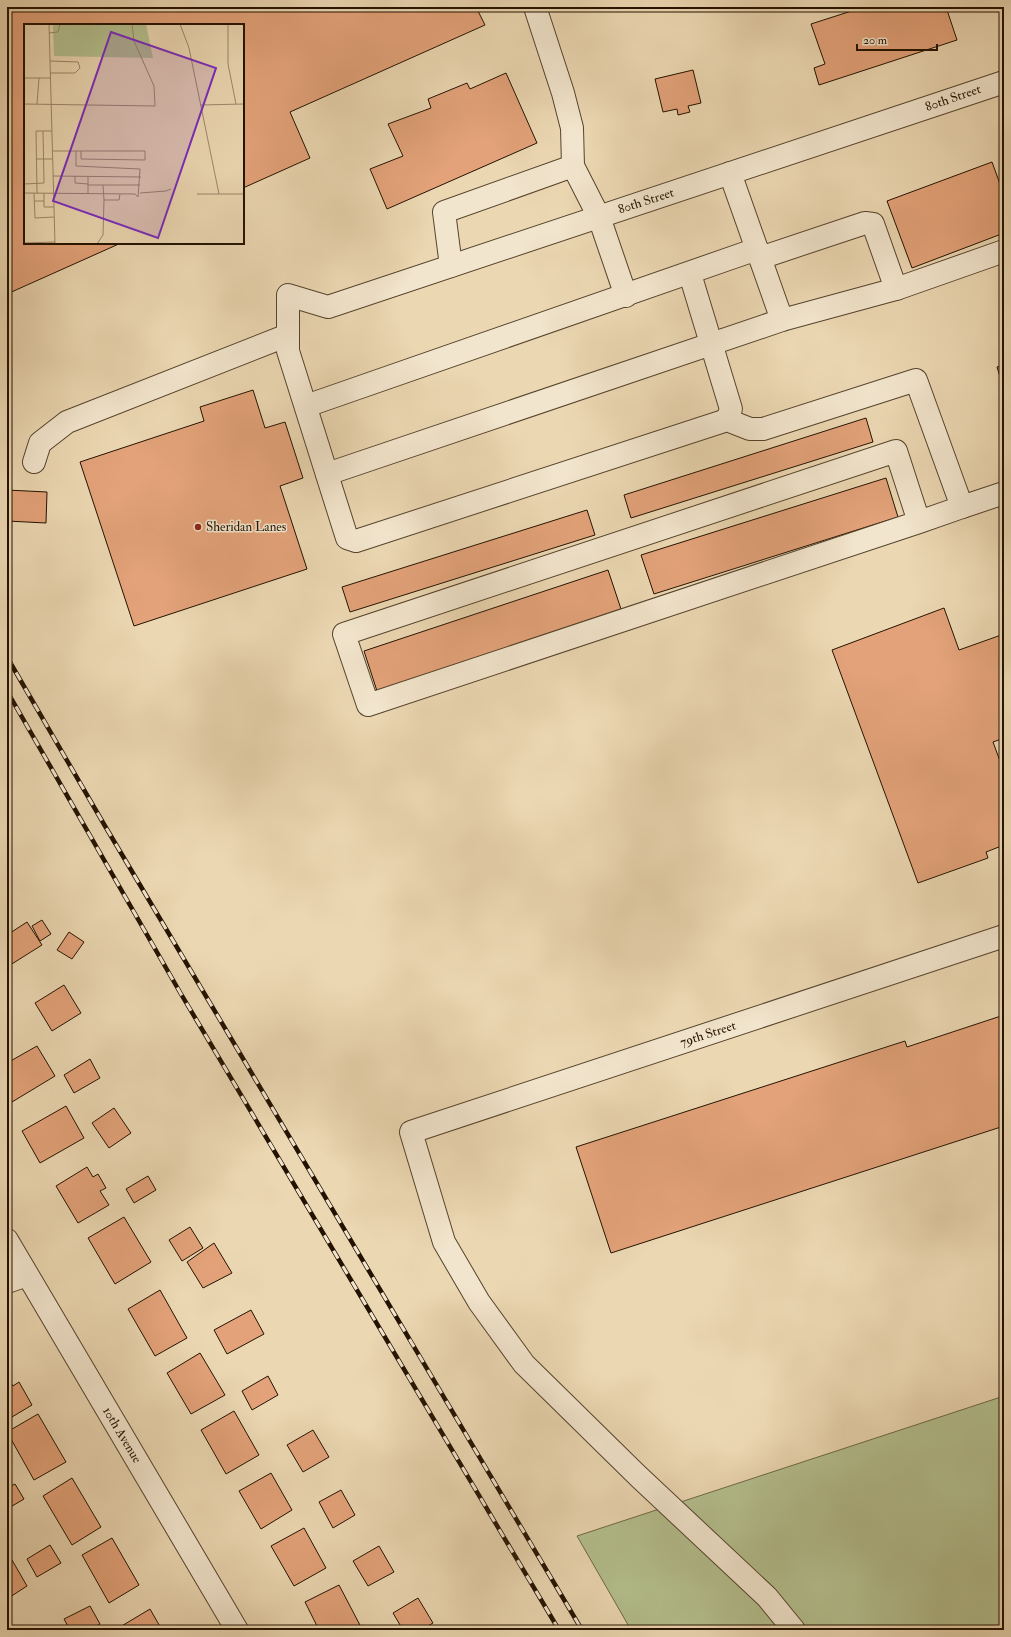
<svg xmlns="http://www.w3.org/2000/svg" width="1011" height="1637" font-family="'IM FELL Double Pica',serif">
	<rect width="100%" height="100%" fill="#ebd7b2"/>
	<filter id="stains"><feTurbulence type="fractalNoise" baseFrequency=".005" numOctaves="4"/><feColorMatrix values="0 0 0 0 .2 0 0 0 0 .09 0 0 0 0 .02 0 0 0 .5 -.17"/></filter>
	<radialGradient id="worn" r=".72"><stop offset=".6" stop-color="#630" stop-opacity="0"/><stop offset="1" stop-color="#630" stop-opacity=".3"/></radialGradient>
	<path fill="#b4bf8e" stroke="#6c6847" d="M1004,1396v234h-373l-54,-94z"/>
	<g fill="#e3a279" stroke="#231200">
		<path d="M7,7h469l9,18 -195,87 20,46 -67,30v-163h-218v218h96l-114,51z"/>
		<path d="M864,7h82l11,33 -138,45 -5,-17 11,-4 -14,-40z"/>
		<path d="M693,70l8,33 -13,3 2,6 -12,3 -1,-6 -14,3 -8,-33z"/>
		<path d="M506,73l31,70 -150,66 -17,-40 33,-13 -15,-32 43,-16 -3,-9 39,-16 3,6z"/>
		<path d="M992,162l12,33v38l-92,35 -25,-67z"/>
		<path d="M1004,365v25l-7,-23z"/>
		<path d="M253,390l12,38 20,-6 18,56 -23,8 27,83 -173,57 -54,-164 124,-41 -4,-14z"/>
		<path d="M866,418l7,24 -242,76 -7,-23z"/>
		<path d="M886,478l12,39 -244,77 -13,-39z"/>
		<path d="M7,490l40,2 -1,31 -39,-2z"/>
		<path d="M587,510l8,25 -245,77 -8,-25z"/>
		<path d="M608,570l13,39 -244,82 -13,-40z"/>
		<path d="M944,608l15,42 45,-16v104l-11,4 11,30v73l-18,7 2,6 -70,25 -86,-233z"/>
		<path d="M42,920l9,14 -11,7 -8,-15z"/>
		<path d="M27,922l15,23 -35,22v-32z"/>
		<path d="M69,932l15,10 -12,17 -15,-9z"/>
		<path d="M64,985l17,28 -29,18 -17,-28z"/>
		<path d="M1004,1015v111l-393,127 -35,-106 329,-106 2,6z"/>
		<path d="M37,1046l18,30 -48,29v-42z"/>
		<path d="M90,1059l10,19 -26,15 -10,-18z"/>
		<path d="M66,1106l18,32 -44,25 -18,-32z"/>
		<path d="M114,1108l17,25 -22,15 -17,-25z"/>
		<path d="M87,1167l6,10 5,-3 8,14 -6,3 9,14 -31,18 -22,-37z"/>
		<path d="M148,1176l8,14 -22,13 -8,-14z"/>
		<path d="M124,1217l27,45 -36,22 -27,-46z"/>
		<path d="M190,1227l13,21 -21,13 -13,-21z"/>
		<path d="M214,1243l18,30 -29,15 -16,-26z"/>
		<path d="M160,1290l27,48 -32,18 -27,-47z"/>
		<path d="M251,1310l13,24 -37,20 -13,-24z"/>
		<path d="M200,1353l25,42 -34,19 -24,-41z"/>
		<path d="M268,1376l10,19 -26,15 -10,-19z"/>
		<path d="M7,1377l6,9 6,-4 13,23 -25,15z"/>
		<path d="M234,1411l25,44 -33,19 -25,-44z"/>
		<path d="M38,1414l28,48 -32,18 -27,-48z"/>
		<path d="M313,1430l16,27 -26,15 -16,-27z"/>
		<path d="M271,1473l21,37 -31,19 -22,-38z"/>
		<path d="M72,1478l29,49 -29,18 -29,-49z"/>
		<path d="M15,1484l9,15 -17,10v-21z"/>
		<path d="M341,1490l14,25 -22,13 -14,-26z"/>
		<path d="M304,1528l22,40 -32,18 -23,-40z"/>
		<path d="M112,1538l27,47 -30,18 -27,-48z"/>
		<path d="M50,1545l11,18 -24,14 -10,-18z"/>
		<path d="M379,1546l15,26 -26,14 -15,-25z"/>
		<path d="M12,1560l15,26 -20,13v-36z"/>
		<path d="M339,1585l23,44 -3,1h-40l-14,-28z"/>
		<path d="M418,1598l15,25 -12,7h-18l-10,-17z"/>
		<path d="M90,1606l10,18 -11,6h-19l-6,-11z"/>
		<path d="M150,1609l12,21h-47z"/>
	</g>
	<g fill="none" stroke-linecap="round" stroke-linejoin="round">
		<g stroke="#55432c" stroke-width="24">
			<g id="minor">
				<path d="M535,7l28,86 9,35 1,38"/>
				<path d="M1004,82l-676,225 -40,-12v56l59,187 9,3 371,-121 23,9h13l153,-49 46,127 42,-14"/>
				<path d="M730,173l52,147"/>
				<path d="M760,258l105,-35 8,1 23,65"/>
				<path d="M451,266l-7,-54 129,-46 26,51 27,79"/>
				<path d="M690,274l41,135 -4,11"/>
				<path d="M306,406l451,-157"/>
				<path d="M34,462l6,-19 27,-21 221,-87"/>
				<path d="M327,474l455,-154 114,-31 108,-38"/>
				<path d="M919,522l-23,-71 -552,183 24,71 551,-183 43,-15"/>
				<path d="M7,1240l230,390"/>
				<path d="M7,1282l20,-7"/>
				<path d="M794,1630l-27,-33 -129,-121 -114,-112 -45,-62 -35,-60 -33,-110 593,-196"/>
			</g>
		</g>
		<use href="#minor" stroke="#f2e5cd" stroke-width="22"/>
		<g stroke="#231200" stroke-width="4.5">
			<g id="rail">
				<path d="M7,657l98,169 477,804"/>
				<path d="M7,691l174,303 378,636"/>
			</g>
		</g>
		<use href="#rail" stroke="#f2e5cd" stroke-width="3" stroke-dasharray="9" stroke-linecap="butt"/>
	</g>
	<circle fill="#8f2418" stroke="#f2e5cd" stroke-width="1.5" cx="198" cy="527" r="4"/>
	<g text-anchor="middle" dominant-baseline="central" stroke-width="3" stroke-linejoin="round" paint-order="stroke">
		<g font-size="13" fill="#231200" stroke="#f2e5cd">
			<text transform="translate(953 98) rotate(-19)">80th Street</text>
			<text transform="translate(646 201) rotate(-18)">80th Street</text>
			<text transform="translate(708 1034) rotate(-18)">79th Street</text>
			<text transform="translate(122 1435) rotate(59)">10th Avenue</text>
		</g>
		<g font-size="13" fill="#231200" stroke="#f2e5cd" text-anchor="start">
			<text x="206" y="527">Sheridan Lanes</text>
		</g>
	</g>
	<g transform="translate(24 24)">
		<rect width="220" height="220" fill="#ebd7b2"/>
		<path d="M29,0h93l7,34 -99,-2z" fill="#b4bf8e"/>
		<path fill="none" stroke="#9b886b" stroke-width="1" d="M25,0l6,220M156,0l9,24 30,146M204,0v40l8,40M25,9l9,-1 2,-8M26,37l28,1 2,6 -5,5h-25M0,54h26M0,80l131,2 -1,-20 -20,-45 -2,-17M13,80l2,-26M176,81l44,-1M52,127h69v9l-64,-1v-8M12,135h16M29,152l88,1M51,152v7l13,1M64,153v17M0,160l20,-1 -1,-52M64,161h52M79,161l1,15h15l1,-6M0,169l111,1 3,3 2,-28 -64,-3v-15h-24M10,169l1,25 19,-1M13,169l-1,-62h16M116,169l26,-2 5,-2M173,170h47M11,177h9v-8M20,177v6h10M0,219l31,-1M73,220l6,-9 1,-35"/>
		<path fill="#7b2cbf" fill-opacity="0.15" stroke="#7b2cbf" stroke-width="2" d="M87,8l105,36 -58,170 -105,-37z"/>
		<rect width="220" height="220" fill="none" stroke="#231200" stroke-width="2"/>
	</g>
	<rect width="1011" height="1637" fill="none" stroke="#ebd7b2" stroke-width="24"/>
	<rect x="8" y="8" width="995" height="1621" fill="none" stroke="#231200" stroke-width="2"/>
	<rect x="12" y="12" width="987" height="1613" fill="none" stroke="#231200"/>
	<path d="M857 44v6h80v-6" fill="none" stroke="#231200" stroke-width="2"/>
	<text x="863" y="44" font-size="12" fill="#231200" stroke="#f2e5cd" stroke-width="3" paint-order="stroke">20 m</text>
	<rect width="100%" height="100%" filter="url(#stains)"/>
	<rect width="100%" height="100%" fill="url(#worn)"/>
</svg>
